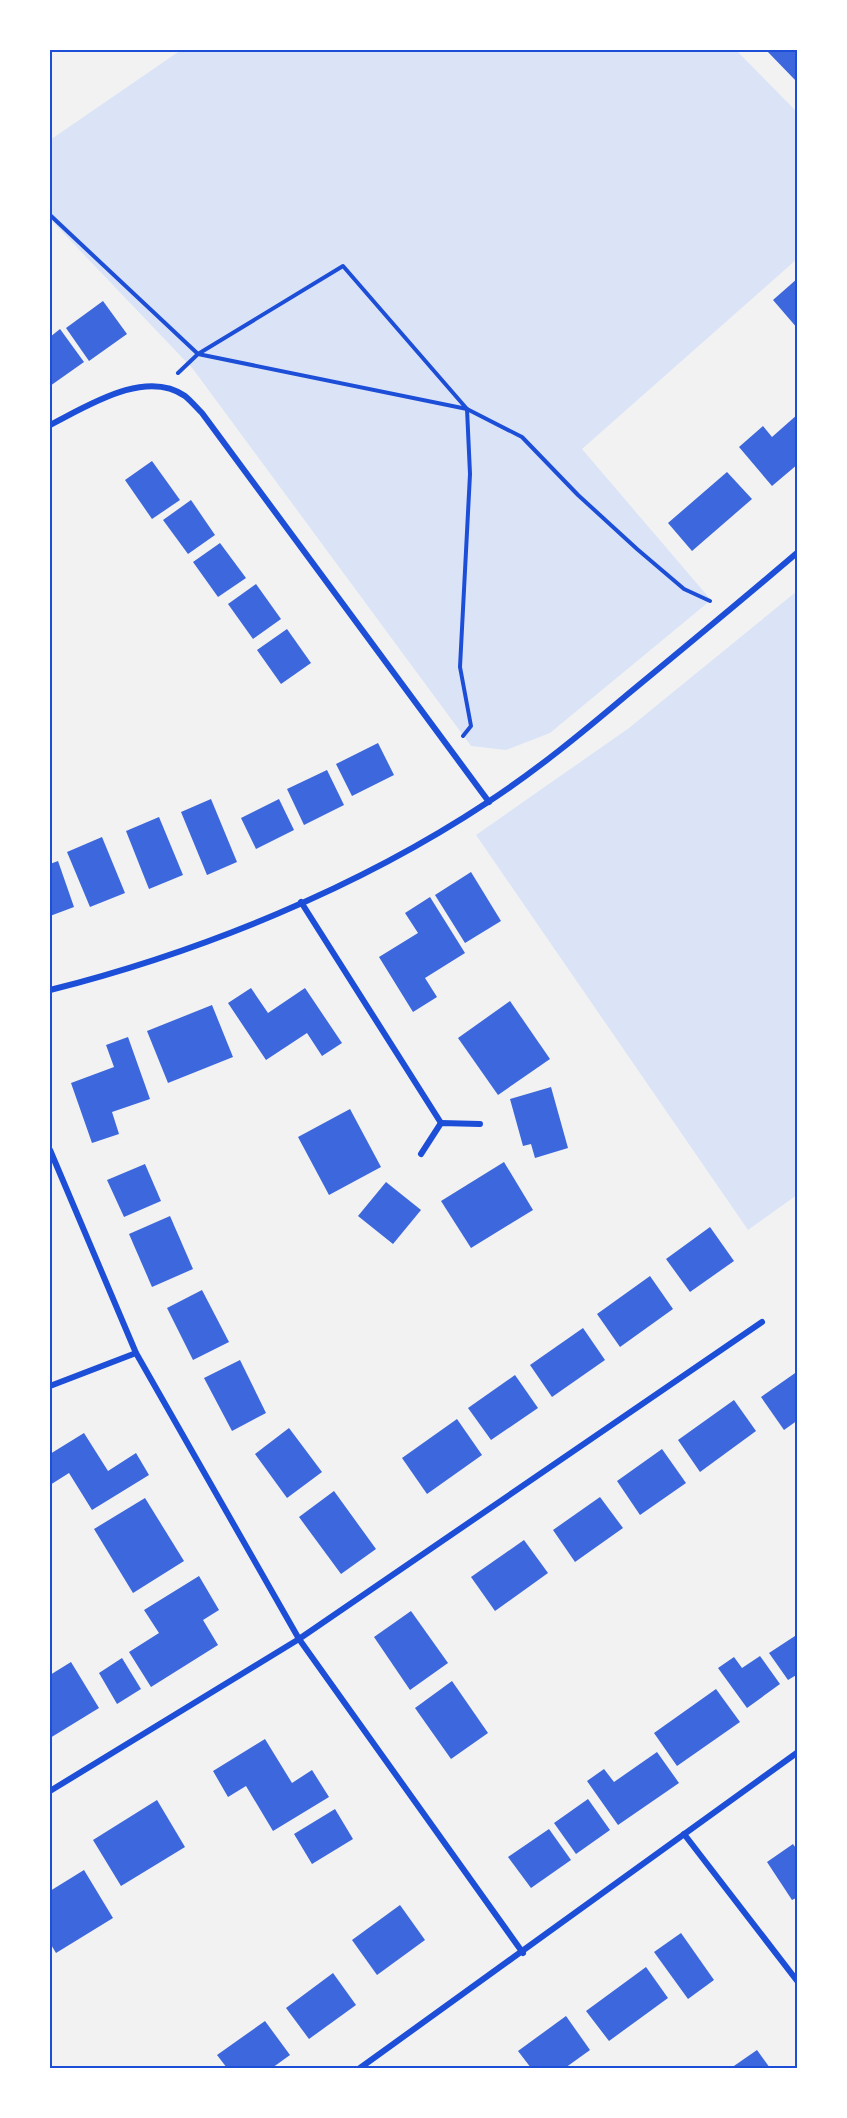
<svg xmlns="http://www.w3.org/2000/svg" width="847" height="2118" font-family="'DejaVu Sans',sans-serif">
	<rect width="100%" height="100%" fill="#f2f2f2"/>
	<g fill="#dbe4f7">
		<path d="M181,50h555l61,62v147l-215,190 129,151 -161,133 -44,17 -35,-4 -278,-377 -143,-150v-79z"/>
		<path d="M797,591v604l-49,35 -272,-395 153,-107z"/>
	</g>
	<g fill="#3d67dc">
		<path d="M766,50h32v33z"/>
		<path d="M798,278v51l-25,-29z"/>
		<path d="M103,301l24,33 -38,27 -23,-33z"/>
		<path d="M60,329l24,33 -34,24v-49z"/>
		<path d="M798,414v50l-26,22 -33,-39 24,-21 9,11z"/>
		<path d="M152,461l28,39 -28,19 -27,-39z"/>
		<path d="M727,472l25,27 -60,52 -24,-28z"/>
		<path d="M191,500l24,35 -27,19 -25,-34z"/>
		<path d="M220,543l26,35 -28,19 -25,-35z"/>
		<path d="M256,584l25,35 -28,20 -25,-35z"/>
		<path d="M287,629l24,34 -30,21 -24,-34z"/>
		<path d="M378,743l16,32 -42,21 -16,-32z"/>
		<path d="M327,770l17,35 -40,20 -17,-36z"/>
		<path d="M211,799l26,63 -30,13 -26,-63z"/>
		<path d="M279,799l15,31 -38,19 -15,-31z"/>
		<path d="M159,817l24,58 -34,14 -23,-58z"/>
		<path d="M102,837l23,56 -35,14 -23,-55z"/>
		<path d="M58,861l16,46 -24,9v-52z"/>
		<path d="M471,872l30,49 -36,22 -30,-48z"/>
		<path d="M430,897l35,56 -40,25 12,19 -24,15 -34,-55 39,-24 -13,-20z"/>
		<path d="M251,988l17,25 37,-25 37,55 -20,13 -15,-23 -41,27 -38,-57z"/>
		<path d="M510,1001l40,58 -52,36 -40,-57z"/>
		<path d="M212,1005l21,52 -65,26 -21,-52z"/>
		<path d="M128,1037l22,62 -38,13 7,22 -27,9 -21,-60 43,-16 -8,-22z"/>
		<path d="M551,1087l17,61 -33,10 -4,-14 -8,2 -13,-47z"/>
		<path d="M350,1109l31,58 -52,28 -31,-58z"/>
		<path d="M504,1162l29,48 -62,38 -30,-47z"/>
		<path d="M145,1164l16,37 -37,16 -17,-37z"/>
		<path d="M386,1182l35,28 -28,34 -35,-28z"/>
		<path d="M170,1216l23,53 -41,18 -23,-53z"/>
		<path d="M710,1227l24,34 -44,31 -24,-33z"/>
		<path d="M650,1276l23,33 -53,38 -23,-33z"/>
		<path d="M202,1290l27,52 -36,18 -26,-52z"/>
		<path d="M583,1328l22,32 -53,37 -22,-32z"/>
		<path d="M240,1360l26,53 -34,18 -28,-53z"/>
		<path d="M798,1371v49l-14,10 -23,-33z"/>
		<path d="M515,1375l23,33 -47,32 -23,-32z"/>
		<path d="M734,1400l22,31 -56,41 -22,-32z"/>
		<path d="M457,1419l25,36 -55,39 -25,-36z"/>
		<path d="M289,1428l33,44 -35,26 -32,-44z"/>
		<path d="M84,1433l24,38 28,-18 13,22 -57,35 -23,-37 -19,12v-31z"/>
		<path d="M662,1449l24,34 -46,32 -23,-34z"/>
		<path d="M334,1491l42,58 -35,25 -42,-57z"/>
		<path d="M600,1497l23,31 -48,34 -22,-32z"/>
		<path d="M145,1498l39,63 -51,32 -39,-64z"/>
		<path d="M524,1540l24,33 -53,38 -24,-34z"/>
		<path d="M199,1576l20,34 -16,10 15,25 -67,42 -22,-35 30,-19 -15,-23z"/>
		<path d="M411,1611l37,52 -38,27 -36,-53z"/>
		<path d="M798,1634v40l-10,6 -19,-27z"/>
		<path d="M760,1656l20,28 -33,24 -29,-40 16,-11 8,11z"/>
		<path d="M122,1658l19,31 -24,15 -18,-31z"/>
		<path d="M71,1662l28,46 -49,30v-63z"/>
		<path d="M452,1681l36,52 -37,26 -36,-51z"/>
		<path d="M716,1689l24,33 -63,44 -23,-33z"/>
		<path d="M265,1739l27,44 20,-13 17,27 -56,34 -27,-45 -18,11 -15,-26z"/>
		<path d="M657,1752l22,31 -61,42 -31,-44 17,-12 10,13z"/>
		<path d="M588,1799l22,31 -34,24 -22,-31z"/>
		<path d="M157,1800l28,47 -64,39 -28,-46z"/>
		<path d="M335,1809l18,30 -41,25 -18,-30z"/>
		<path d="M549,1829l22,31 -40,28 -23,-31z"/>
		<path d="M793,1844l5,7v46l-6,3 -25,-38z"/>
		<path d="M84,1870l29,48 -57,35 -6,-10v-52z"/>
		<path d="M400,1905l25,35 -48,35 -25,-35z"/>
		<path d="M681,1933l33,47 -26,19 -34,-47z"/>
		<path d="M646,1967l22,31 -59,43 -23,-30z"/>
		<path d="M333,1973l23,32 -47,34 -23,-31z"/>
		<path d="M566,2016l24,34 -25,18h-34l-13,-17z"/>
		<path d="M265,2021l25,34 -18,13h-45l-10,-13z"/>
		<path d="M757,2050l13,18h-39z"/>
	</g>
	<g fill="none" stroke-linecap="round" stroke-linejoin="round">
		<g stroke="#1d4ed8" stroke-width="4">
			<path d="M50,215l148,139 145,-88 124,143 55,28 56,58 59,54 47,40 26,12"/>
			<path d="M178,373l20,-19 269,55 3,65 -10,193 11,59 -8,10"/>
		</g>
		<g stroke="#1d4ed8" stroke-width="6">
			<path d="M50,425c36,-18 95,-57 135,-29 6,5 12,12 17,17l287,389"/>
			<path d="M301,902l140,221"/>
			<path d="M50,990c151,-38 308,-102 438,-188 49,-32 95,-70 140,-108 57,-47 114,-94 170,-142"/>
			<path d="M50,1150l86,203 163,286 224,314"/>
			<path d="M421,1154l20,-31 39,1"/>
			<path d="M50,1386l86,-33"/>
			<path d="M50,1791l249,-152 463,-317"/>
			<path d="M684,1834l114,148"/>
			<path d="M360,2068l438,-316"/>
		</g>
	</g>
	<rect width="847" height="2118" fill="none" stroke="#ffffff" stroke-width="102"/>
	<rect x="51" y="51" width="745" height="2016" fill="none" stroke="#1d4ed8" stroke-width="2"/>
</svg>
